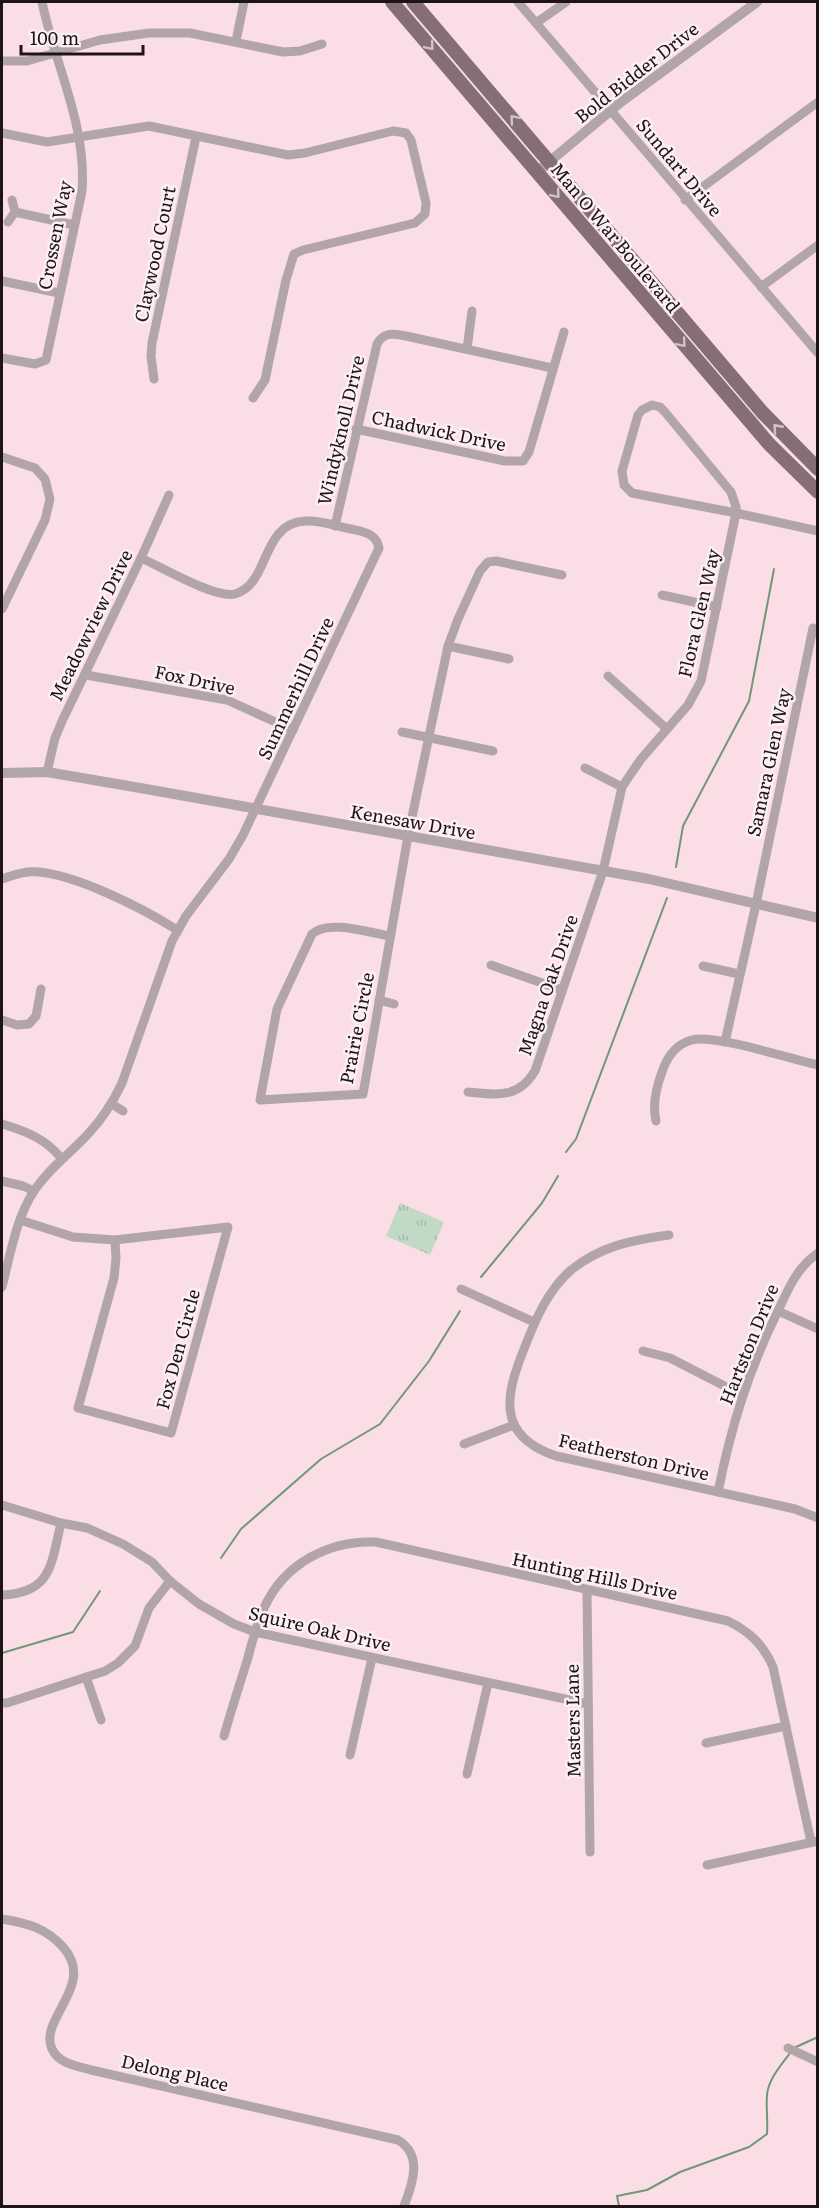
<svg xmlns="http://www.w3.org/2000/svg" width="819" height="2208" font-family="Literata,serif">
	<defs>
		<pattern id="grass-tufts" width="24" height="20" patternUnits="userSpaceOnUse" patternTransform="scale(1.5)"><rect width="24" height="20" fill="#c0dac5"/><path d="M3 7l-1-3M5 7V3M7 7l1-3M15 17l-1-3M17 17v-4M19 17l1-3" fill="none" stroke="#a5baa8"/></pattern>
	</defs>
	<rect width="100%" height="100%" fill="#fbdde5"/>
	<path fill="url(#grass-tufts)" d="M400,1203l44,19 -14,33 -44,-19z"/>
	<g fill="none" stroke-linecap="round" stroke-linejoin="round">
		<g stroke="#709878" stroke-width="2">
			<path d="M676,867l7,-41 66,-125 25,-132"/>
			<path d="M566,1152l10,-13 91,-241"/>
			<path d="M481,1277l61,-74 16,-27"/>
			<path d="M221,1558l20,-29 80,-70 59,-35 49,-63 31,-50"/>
			<path d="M2,1653l71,-21 27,-41"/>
			<path d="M796,2047l22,-10"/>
			<path d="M619,2206l-2,-10 30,-6 33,-18 69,-25 18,-13c1,-13 -1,-25 0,-39 1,-15 14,-30 23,-42"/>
		</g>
		<g stroke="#b2a5a8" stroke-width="9">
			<path d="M518,2l300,351"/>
			<path d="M536,23l30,-21"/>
			<path d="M236,41l8,-39"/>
			<path d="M2,61h25l73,-21 49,-7h41l93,19 17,-1 22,-7"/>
			<path d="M2,133l45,9 102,-16 139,29 17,-2 88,-22 13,2 5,7 15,63 -1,11 -10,9 -112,27 -9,4 -8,26 -21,100 -12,18"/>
			<path d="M685,200l133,-98"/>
			<path d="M15,212l59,13"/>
			<path d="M8,222l7,-10 -3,-12"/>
			<path d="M2,281l57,12"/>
			<path d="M761,287l57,-42"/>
			<path d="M467,349l5,-38"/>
			<path d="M2,358l33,6 11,-4 36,-169c5,-66 -27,-126 -40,-189"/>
			<path d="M154,379l-3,-23 1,-13 44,-206"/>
			<path d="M652,405l8,2 5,5 66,80 5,15v6l-104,-20 -8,-8 -2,-14 16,-56 4,-5z"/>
			<path d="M356,429l149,32h18l6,-9 35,-120"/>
			<path d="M2,457l33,11 10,11 5,20 -5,21 -43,89"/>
			<path d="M335,526l42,-182c7,-13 17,-10 29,-8l146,32"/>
			<path d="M662,595l55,12"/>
			<path d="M448,646l61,13"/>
			<path d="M86,675l141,25 66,30"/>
			<path d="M608,676l59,53"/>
			<path d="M402,732l91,19"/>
			<path d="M585,768l37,19"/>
			<path d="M47,772l8,-34 8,-19 78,-161 28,-63"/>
			<path d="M2,879c8,-3 17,-6 26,-7 39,-3 116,37 149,58"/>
			<path d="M390,936c-20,-3 -62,-17 -78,-2l-35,75 -17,91 103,-6 45,-258 40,-190 10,-27 22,-48 8,-9 8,-1 66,14"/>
			<path d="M491,965l71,25"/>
			<path d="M703,966l36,8"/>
			<path d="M379,1000l15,4"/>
			<path d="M2,1020l15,5 12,-1 7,-8 5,-27"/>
			<path d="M725,1042l31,-138 57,-276"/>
			<path d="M468,1092c29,3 50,7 67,-21l68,-200 19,-84 19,-28 47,-54 13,-24 35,-168 82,18"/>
			<path d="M112,1104l11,7"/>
			<path d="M656,1121c-4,-17 0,-33 6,-49 5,-15 14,-28 30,-32 22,-6 99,19 126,25"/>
			<path d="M2,1124c24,7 44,15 60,35"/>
			<path d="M2,1181l21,5 11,5"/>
			<path d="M20,1220l53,17 42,3"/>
			<path d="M228,1227l-57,206 -93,-25 36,-130 2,-20 -1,-18z"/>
			<path d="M669,1235c-37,5 -68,11 -98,35 -22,19 -35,48 -45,74 -20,49 -32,91 30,112l239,53 23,9"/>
			<path d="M2,1287c8,-31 14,-69 32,-96 15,-23 37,-38 55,-58 14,-15 24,-31 33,-50l50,-142 14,-25 43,-57 14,-24 136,-287c-3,-15 -15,-16 -28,-19 -14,-3 -31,-9 -46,-8 -45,3 -34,62 -70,73 -19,5 -74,-27 -94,-36"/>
			<path d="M461,1289l73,33"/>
			<path d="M778,1311l40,18"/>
			<path d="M643,1351l27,7 72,37"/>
			<path d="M464,1444l50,-19"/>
			<path d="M718,1492c13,-65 30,-120 59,-179 11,-23 19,-45 41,-60"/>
			<path d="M2,1505l59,18 26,5 36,16 29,18 18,19 29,23 35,20 21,8 333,72"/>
			<path d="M587,1590l3,262"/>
			<path d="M2,1595c50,-2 49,-31 59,-72"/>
			<path d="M86,1677l15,43"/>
			<path d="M2,1703h5l98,-32 13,-8 17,-17 14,-38 21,-27"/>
			<path d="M224,1736c7,-25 15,-50 23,-75 5,-18 9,-36 17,-53 20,-44 64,-68 112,-66l352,79c22,11 35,23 45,46l38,175"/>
			<path d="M706,1743l80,-17"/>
			<path d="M350,1755l22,-97"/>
			<path d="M467,1774l21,-91"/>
			<path d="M707,1865l111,-24"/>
			<path d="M2,1919c25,4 44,9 61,28 34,38 -25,72 -11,102 7,15 25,17 39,21l307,70c25,15 15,43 6,66"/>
			<path d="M788,2048l30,14"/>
		</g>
		<g stroke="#b2a5a8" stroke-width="10">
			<path d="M537,172l84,-70 136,-100"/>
			<path d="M2,773l45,-1 99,17 503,90 169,39"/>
		</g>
		<g stroke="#856f75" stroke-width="14">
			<path d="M392,2l377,442 49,48"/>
			<path d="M413,2l349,410 56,57"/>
		</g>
	</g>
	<defs><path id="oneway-chevron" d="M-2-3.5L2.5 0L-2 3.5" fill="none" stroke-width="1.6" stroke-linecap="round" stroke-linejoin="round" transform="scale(1.5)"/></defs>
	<g stroke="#d2c3c7">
		<use href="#oneway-chevron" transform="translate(430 46) rotate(50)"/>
		<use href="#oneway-chevron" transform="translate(514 119) rotate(-130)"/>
		<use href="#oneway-chevron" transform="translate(556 194) rotate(50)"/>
		<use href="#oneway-chevron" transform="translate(682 343) rotate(50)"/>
		<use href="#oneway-chevron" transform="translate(777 428) rotate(-132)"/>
	</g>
	<g text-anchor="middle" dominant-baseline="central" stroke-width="5" stroke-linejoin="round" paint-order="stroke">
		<g font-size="18" fill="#1e1416" stroke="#fcf0f3">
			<text transform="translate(636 72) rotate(-38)">Bold Bidder Drive</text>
			<text transform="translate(680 167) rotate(50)">Sundart Drive</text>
			<text transform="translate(54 235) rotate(-79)">Crossen Way</text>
			<text transform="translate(616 237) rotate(50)">Man O War Boulevard</text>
			<text transform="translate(154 254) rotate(-78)">Claywood Court</text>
			<text transform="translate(340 430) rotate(-77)">Windyknoll Drive</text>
			<text transform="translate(439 430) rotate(12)">Chadwick Drive</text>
			<text transform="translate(698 613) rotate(-77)">Flora Glen Way</text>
			<text transform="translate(90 625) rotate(-64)">Meadowview Drive</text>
			<text transform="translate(195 679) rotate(12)">Fox Drive</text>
			<text transform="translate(295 688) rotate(-65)">Summerhill Drive</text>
			<text transform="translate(768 762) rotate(-78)">Samara Glen Way</text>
			<text transform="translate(413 821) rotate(10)">Kenesaw Drive</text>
			<text transform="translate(547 985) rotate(-71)">Magna Oak Drive</text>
			<text transform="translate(356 1028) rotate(-79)">Prairie Circle</text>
			<text transform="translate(748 1344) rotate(-68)">Hartston Drive</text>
			<text transform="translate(177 1349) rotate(-75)">Fox Den Circle</text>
			<text transform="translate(634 1456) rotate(13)">Featherston Drive</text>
			<text transform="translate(595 1575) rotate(12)">Hunting Hills Drive</text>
			<text transform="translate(320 1628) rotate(13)">Squire Oak Drive</text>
			<text transform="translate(572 1721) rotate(-91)">Masters Lane</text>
			<text transform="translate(175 2072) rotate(13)">Delong Place</text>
		</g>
	</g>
	<rect width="819" height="2208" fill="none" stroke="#1e1416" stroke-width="6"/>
	<path d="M21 45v9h122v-9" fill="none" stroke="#1e1416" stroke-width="3"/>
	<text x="30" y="45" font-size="18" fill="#1e1416" stroke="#fcf0f3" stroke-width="4.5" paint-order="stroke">100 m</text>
</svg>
